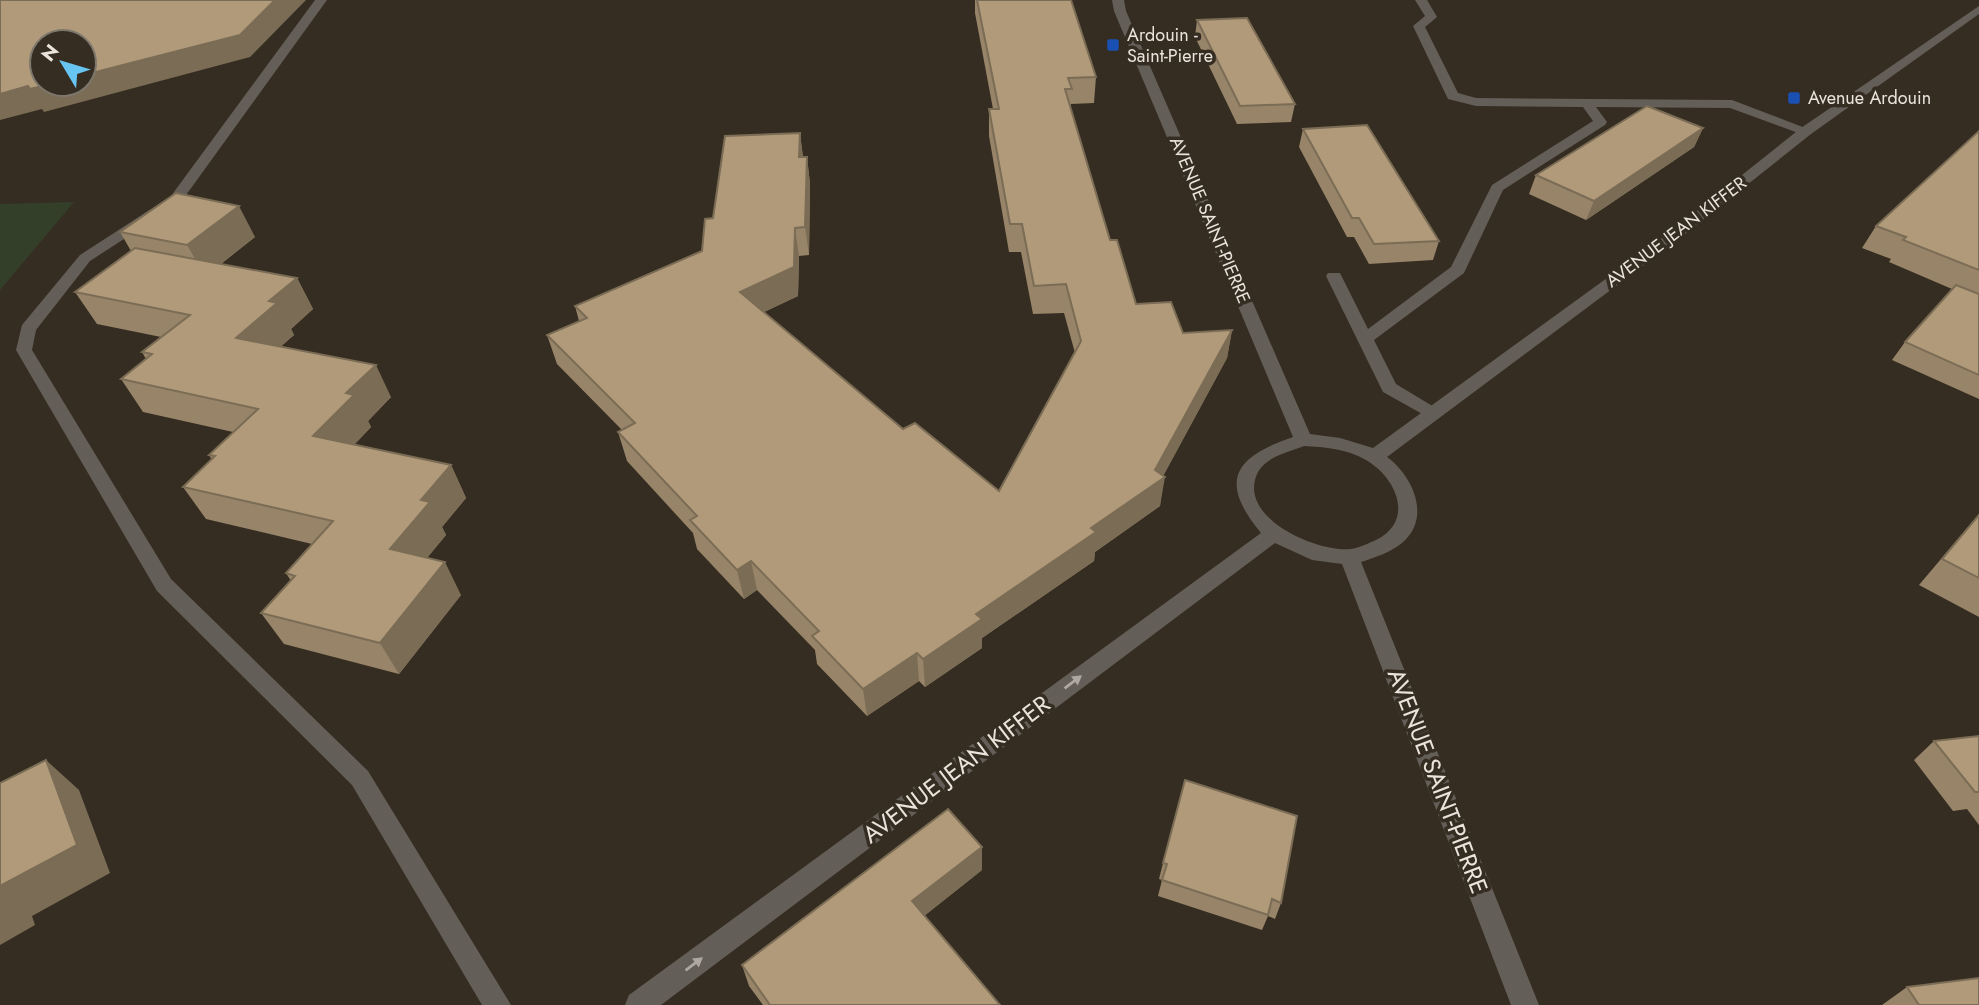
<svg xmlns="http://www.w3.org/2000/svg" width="1979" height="1005" font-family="Jost,sans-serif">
	<rect width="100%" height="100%" fill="#352d21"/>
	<path fill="#343f2a" d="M74,202l-74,88v-86z"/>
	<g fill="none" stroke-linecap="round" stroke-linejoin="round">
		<g fill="#645e59" fill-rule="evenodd">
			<path d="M315,0h12l-146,202 -91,59 -54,69 -4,20 139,229 197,192 143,234h-29l-130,-220 -195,-194 -141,-241 6,-25 58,-70 91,-59z"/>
			<path d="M1415,0h12l10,17 -12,10 33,66 18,5 256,2 81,31 -7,4 -5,-1 -71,-26 -134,-1 11,15 -2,3 -102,65 -39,83 -90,67 22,44 43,26 3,4 -3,4 -6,2 -50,-28 -57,-116 2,-3h12l28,56 83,-62 41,-82 101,-64 -10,-14 -107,-1 -28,-7 -35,-73 12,-10z"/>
		</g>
		<path fill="#645e59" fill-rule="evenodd" d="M1112,0h12l2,11 184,423 30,4 33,10 296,-215 132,-105 178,-122v8l-168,120 -132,105 -292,218c26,19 45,61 15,86 -11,9 -28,15 -41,19l178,443h-28l-169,-441 -30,-4 -37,-17 -614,462h-36l4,-10 632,-462c-43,-52 -27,-76 32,-96l-179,-426zM1304,446c21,1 43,3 62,14 31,18 49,61 10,80 -7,3 -17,8 -25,9 -34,4 -116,-32 -93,-77 9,-16 31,-20 46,-26z"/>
	</g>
	<g fill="#978469">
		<path d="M975,0h96l25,77 -2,26 -23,1v5l39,131 26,64 47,29 49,-3 -5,28 -64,118 -3,30 -65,46 -1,9 -112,77v10l-57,39 -6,-6 -52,35 -50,-52 -2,-14 -58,-60 -13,9 -47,-50 -4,-16 -66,-72 -9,-29 4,-2 -65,-66 -10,-29 32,-14 -4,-15 127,-55 11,-33 87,-85 3,24h4l3,27 -1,71 -10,1 -1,40 -34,16 139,117 96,62 76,-138 -11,-40 -31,1 -12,-62h-12l-20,-116v-27h4l-18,-96z"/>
		<path d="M1197,20l98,84 -4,18 -54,2 -42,-87z"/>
		<path d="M1703,128l-9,19 -108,73 -57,-26 7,-19z"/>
		<path d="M1303,129l136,112 -6,19 -64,4 -15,-27h-7l-48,-90z"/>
		<path d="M1979,131v268l-87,-39 13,-18 47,-53 -63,-27 2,-3 -29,-11 14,-22z"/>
		<path d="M120,232l135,5 -34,27 76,14 16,31 -22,20 3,6 -13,11 110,51 -23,24 3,6 -17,18 97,20 15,33 -24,29 4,8 -19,23 34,37 -62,79 -115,-30 -23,-31 30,-32 -5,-8 26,-29 -106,-25 -23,-32 29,-27 -3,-5 24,-23 -90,-20 -22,-33 25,-20 -4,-7 19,-15 -64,-13 -22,-32 56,-41z"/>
		<path d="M1979,514v103l-60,-32z"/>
		<path d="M1979,736v89l-12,-16 -14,2 -39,-51 20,-19z"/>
		<path d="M1163,863l118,40 -6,16 -7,-3 -6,14 -104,-34 4,-16 -3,-1z"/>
		<path d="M982,870l-58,46 76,89h-237l-14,-19 -7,-21z"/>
		<path d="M1907,987l72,18h-97z"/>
	</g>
	<g fill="#7b6c55">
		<path d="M275,0h31l-56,57 -206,55 -2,-3 -42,11v-26l28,-8 23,-2h33v-9z"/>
		<path d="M1703,128l-9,19 -108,73 8,-19z"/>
		<path d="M800,133l3,27 -4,-3z"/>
		<path d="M807,157l3,27 -1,71 -4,-28z"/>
		<path d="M239,206l16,31 -50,39 -18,-31z"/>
		<path d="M795,228l4,28 -1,40 -53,25 -5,-29z"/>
		<path d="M297,278l16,31 -22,20 3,6 -39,35 -19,-32 33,-37z"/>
		<path d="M1232,330l-5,28 -66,122 4,-3 -5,29 -65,46 -1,9 -112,77v10l-57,39 -2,-28 53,-45 115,-86 64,-58z"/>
		<path d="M376,365l15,32 -23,24 3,6 -40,42 -18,-33 33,-43z"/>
		<path d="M451,465l15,33 -24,29 4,8 -39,47 -17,-33 31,-49z"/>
		<path d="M751,561l6,29 -13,9 -7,-29z"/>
		<path d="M445,562l16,33 -62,79 -19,-31z"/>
		<path d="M917,653l2,28 -52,35 -4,-27z"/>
		<path d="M46,760l33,30 31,83 -78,43 3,9 -35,20v-59z"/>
		<path d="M982,847v23l-68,54 -2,-23z"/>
	</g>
	<g fill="#b09a7a" stroke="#7b6c55" stroke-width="2">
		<path d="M0,0h275l-35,35 -156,40v-33h-42v42h9l-21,5 -2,-3 -28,8z"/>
		<path d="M977,0h94l25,77 -28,1 4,11h-7l45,151h7l19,64 35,-2 12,31 49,-3 -77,140 10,7 -74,51 5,4 -120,82 6,5 -59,40 -6,-6 -54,36 -51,-53 7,-5 -68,-70 -14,9 -47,-50 7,-4 -79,-84 17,-9 -88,-88 40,-17 -12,-12 127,-55 3,-32 8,-1 12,-82 75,-3 -1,24h8l-2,70 -10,1 -1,39 -54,25 163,137 12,-6 84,68 82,-150 -15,-57 -32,2 -12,-62h-12l-21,-115h10z"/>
		<path d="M1247,18l48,86 -55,2 -43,-86z"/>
		<path d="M1647,106l56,22 -109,73 -58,-26z"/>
		<path d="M1367,125l72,116 -65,3 -15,-26h-7l-49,-89z"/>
		<path d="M1979,131v139l-76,-30 3,-3 -30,-11z"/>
		<path d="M176,193l63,13 -52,39 -67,-13z"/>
		<path d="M135,248l162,30 -28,23 8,2 -41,35 140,27 -30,28 8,2 -41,41 138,29 -30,35 9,2 -40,47 55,13 -65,81 -119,-30 34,-37 -9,-3 47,-52 -150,-34 32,-31 -6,-1 49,-46 -137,-30 31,-25 -10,-2 48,-37 -115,-23z"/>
		<path d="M1956,285l23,9v81l-74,-33z"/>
		<path d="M1979,515v63l-37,-19z"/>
		<path d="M1979,736v56h-4l-41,-51z"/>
		<path d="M46,760l31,85 -77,41v-103z"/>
		<path d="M1185,780l112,36 -16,87 -9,-4 -4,16 -106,-35 5,-16 -4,-1z"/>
		<path d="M948,809l34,38 -70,54 88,104h-230l-28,-40z"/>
		<path d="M1979,978v27h-60l-12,-18z"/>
	</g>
	<defs><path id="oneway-solid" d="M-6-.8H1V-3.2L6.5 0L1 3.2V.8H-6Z" transform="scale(1.75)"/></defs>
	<g fill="#aea8a2">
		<use href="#oneway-solid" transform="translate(1073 682) rotate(-37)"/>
		<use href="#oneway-solid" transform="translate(694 964) rotate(-37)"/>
	</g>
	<g fill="#1a4fb4" stroke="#352d21" stroke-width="2.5">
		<rect x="1106" y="38" width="14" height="14" rx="3.5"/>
		<rect x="1787" y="91" width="14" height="14" rx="3.5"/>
	</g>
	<g text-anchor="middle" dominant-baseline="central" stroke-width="7" stroke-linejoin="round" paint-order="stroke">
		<g font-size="18" fill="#eae4dd" stroke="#352d21" text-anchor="start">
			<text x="1127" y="35">Ardouin -<tspan x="1127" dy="21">Saint-Pierre</tspan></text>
			<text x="1808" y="98">Avenue Ardouin</text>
		</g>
		<g font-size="18" fill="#eae4dd" stroke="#352d21">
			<text transform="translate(1210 220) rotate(67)">AVENUE SAINT-PIERRE</text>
			<text transform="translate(1676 232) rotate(-37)">AVENUE JEAN KIFFER</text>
		</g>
		<g font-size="24" fill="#eae4dd" stroke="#352d21">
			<text transform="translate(956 769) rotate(-37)">AVENUE JEAN KIFFER</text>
			<text transform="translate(1438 781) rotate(69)">AVENUE SAINT-PIERRE</text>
		</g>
	</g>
	<g transform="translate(63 63) rotate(308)"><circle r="33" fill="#352d21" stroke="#7d766c" stroke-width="2"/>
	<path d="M0-5L12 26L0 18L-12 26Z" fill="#68c4f0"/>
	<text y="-10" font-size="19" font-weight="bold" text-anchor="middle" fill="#eae4dd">N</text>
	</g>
</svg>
